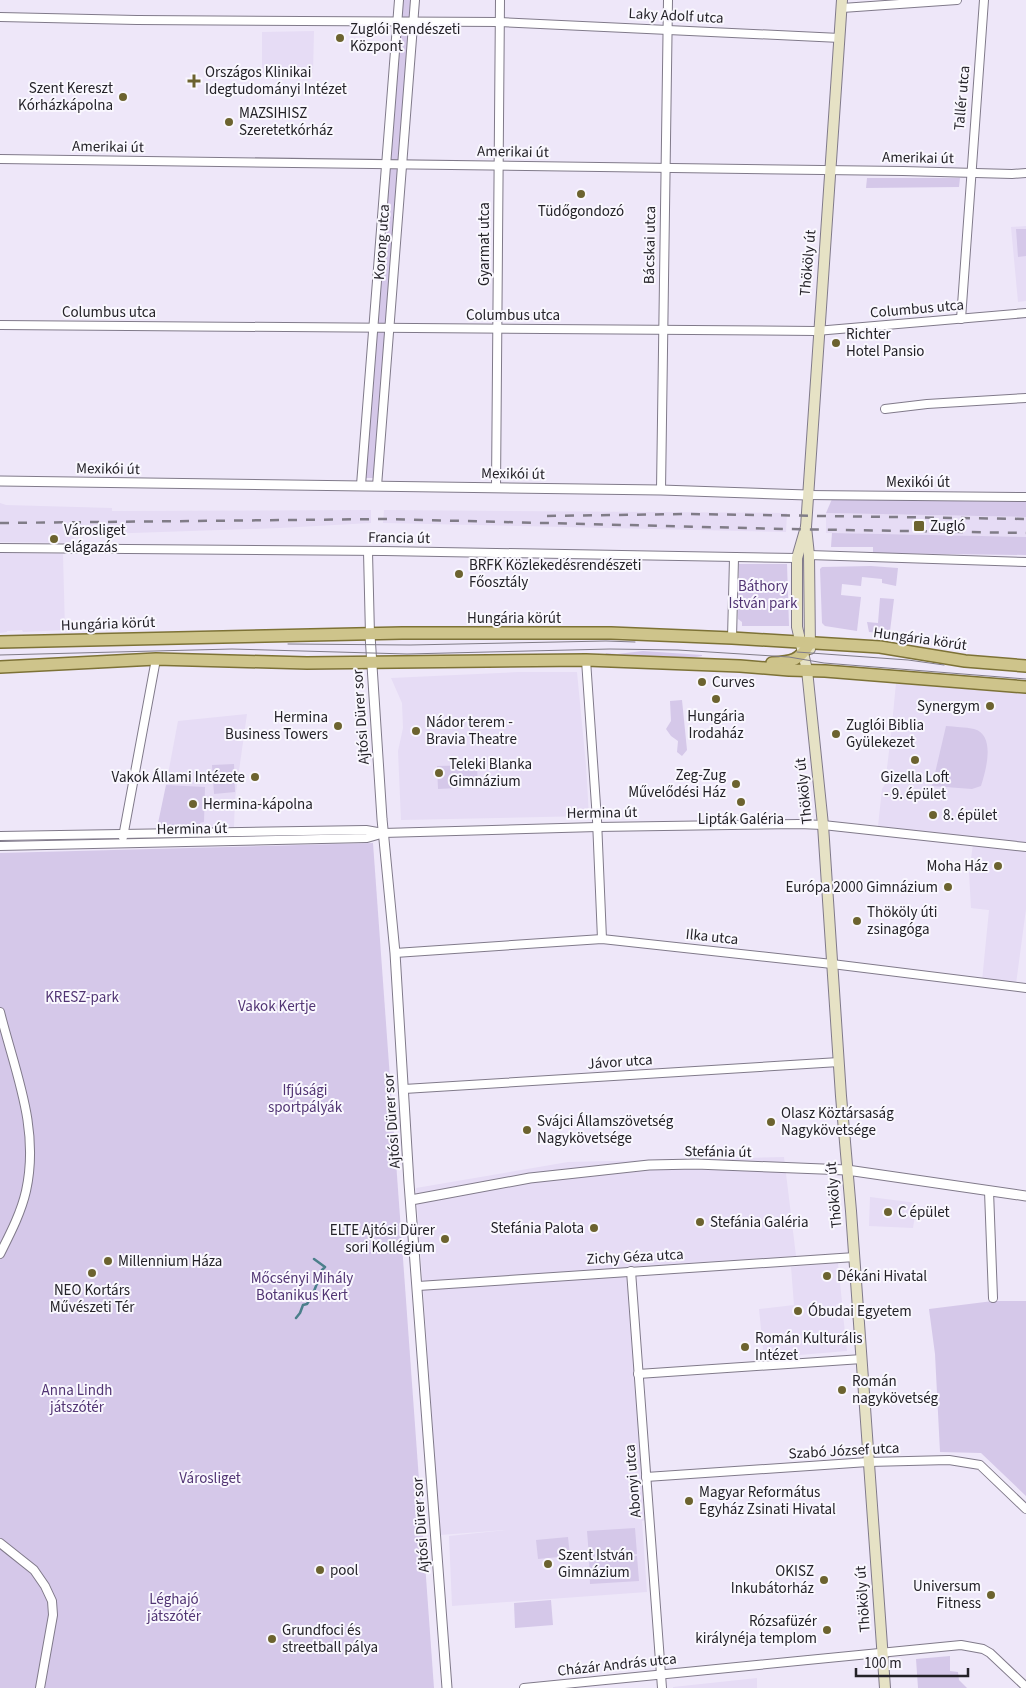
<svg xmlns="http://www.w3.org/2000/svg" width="1026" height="1688" font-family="'Source Sans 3',sans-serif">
	<rect width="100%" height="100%" fill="#eee7f9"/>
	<g fill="#e6dcf5">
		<path d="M314,31l-1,42h-51v-41z"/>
		<path d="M1026,226v75l-8,1 -7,-75z"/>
		<path d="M0,503l6,2 106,3v3l259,-1v13l-91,5 -206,7 -1,8 -73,-1z"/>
		<path d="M384,510l403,3 -1,19 -403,-9z"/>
		<path d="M826,513l200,4v20l-200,-4z"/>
		<path d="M0,553l63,1 2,76 -42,2 -1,-2 -15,1v1l-7,1z"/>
		<path d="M518,672h59l9,93 3,51 -188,4 -3,-69 5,-23 -1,-25 -11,-25z"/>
		<path d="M896,683l130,11v215l-10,75 -34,-3 7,-71 -18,-2 -2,-35 5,-36 -96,-11 4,-37 3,-5 6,-49z"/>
		<path d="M247,714l-12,85 -1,28h-34v-4l3,-1 -37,-37 12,-64z"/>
		<path d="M784,1157l12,99 -169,11 19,253 -4,1 5,71 -195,14 -3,-70 57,-6 -66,5 -24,-347 152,-26z"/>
		<path d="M870,1197l47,6 -4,25 -44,-2z"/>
		<path d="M838,1263l4,39 -6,3 1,8 6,2 4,36 -83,7 -5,-49 35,-4 -3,-38z"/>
		<path d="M757,1678v10h-84v-1z"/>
	</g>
	<g fill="#d5c8e9">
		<path d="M403,0h9l-36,478h-11z"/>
		<path d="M867,178h93l-1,9 -93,1z"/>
		<path d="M1016,229h10v27l-8,1z"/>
		<path d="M832,499l194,3v15l-200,-4z"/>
		<path d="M832,533l194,4v18l-153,-2v-6h-42z"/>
		<path d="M739,564h48l2,62h-47v-4l-4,-3z"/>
		<path d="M871,566l27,2 -2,18 -14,-3v-4l-20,-2 -1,9 -19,-2 -1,11 20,2 -4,34 -32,-5 -3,-3 -2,-54 2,-2z"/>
		<path d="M880,598l14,1 -4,32 -4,3 -17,-2 -2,-10 11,1z"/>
		<path d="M643,651l59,4v1l-25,4 -72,-5 1,-2 11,1z"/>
		<path d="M682,700l5,50 -5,6 -5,-4 1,-11 -7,-5 -5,-7 5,-8 -1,-20z"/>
		<path d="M946,726c9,1 19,1 28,3 22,6 12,41 7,57l-9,3 -40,-3z"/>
		<path d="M234,764l1,28 -21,2 -2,-29z"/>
		<path d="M477,765l1,22 -40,2 -1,-23z"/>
		<path d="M166,785l39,2 -1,35 -4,1v4l-43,1z"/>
		<path d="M373,843l61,845h-434v-835z"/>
		<path d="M993,1301h33v195l-45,-43 -41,-1 -5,-98 -6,-45z"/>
		<path d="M635,1528l2,26 -48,3 -2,-26z"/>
		<path d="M568,1537l2,19 -32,3 -2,-19z"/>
		<path d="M637,1556l2,25 -49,3 -1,-25z"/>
		<path d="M551,1600l2,25 -38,3 -1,-25z"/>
		<path d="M950,1656v15l8,1 1,8 8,8h-49l-2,-29z"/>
	</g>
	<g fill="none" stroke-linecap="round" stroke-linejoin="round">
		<path stroke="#4b7f8b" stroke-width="2.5" d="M296,1318l4,-5 3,-8 4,-1 5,-8v-4l2,-1 4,-10 3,-3 1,-8 3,-3 -11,-8"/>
		<g stroke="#807a8a" stroke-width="10">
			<g id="minor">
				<path d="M842,8l115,-8"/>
				<path d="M0,17l137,3 362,2 341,16"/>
				<path d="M0,159l903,12 109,3 14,-1"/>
				<path d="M961,319l23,-319"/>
				<path d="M0,325l816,6 210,-18"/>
				<path d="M885,409l42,-5 99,-6"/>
				<path d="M361,485l38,-485"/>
				<path d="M377,486l38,-486"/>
				<path d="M496,488l4,-488"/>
				<path d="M661,490l7,-490"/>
				<path d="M807,495l219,2"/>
				<path d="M0,548l384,3 413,7"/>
				<path d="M368,552l2,83"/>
				<path d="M809,555l217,7"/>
				<path d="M732,638l2,-80"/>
				<path d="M586,660l11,160 5,119"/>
				<path d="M0,836l366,-6 17,3 214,-6 202,-3 24,1 203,22"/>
				<path d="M123,837l33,-178"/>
				<path d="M0,846l367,-8 14,-4"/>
				<path d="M395,953l207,-14 230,25 194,24"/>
				<path d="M0,1012c15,60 40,116 26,179 -5,22 -16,43 -26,63"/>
				<path d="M404,1089l435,-27"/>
				<path d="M989,1191l4,107"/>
				<path d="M631,1271l31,417"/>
				<path d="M418,1286l437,-29"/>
				<path d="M638,1374l224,-15"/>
				<path d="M646,1477l222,-15 81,-2 31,5 46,44"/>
				<path d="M0,1543l34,27 11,16 7,15 1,14 -13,73"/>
				<path d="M524,1688l437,-43 22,4 7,4 36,34"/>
			</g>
		</g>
		<g stroke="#807a8a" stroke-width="11">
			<g id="tertiary">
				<path d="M0,481l661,9 146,5"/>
				<path d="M370,635l12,184 13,134 14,230 38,505"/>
				<path d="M411,1200l119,-22 37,-4 82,-9 47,-1 151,6 179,26"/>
			</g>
		</g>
		<g stroke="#807a8a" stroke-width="12">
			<g id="secondary">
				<path d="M806,527l-9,31v69l10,43 16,155 18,271 10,115 34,477"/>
				<path d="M810,649l-1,-94 -3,-28 36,-527"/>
			</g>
		</g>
		<g stroke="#7d7236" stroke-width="14">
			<g id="primary">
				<path d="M0,642l402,-9h209l121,5 148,9 85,14 61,5"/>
				<path d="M772,663c20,-1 27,-2 38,-20"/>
				<path d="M0,667l156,-8 151,4 279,-3 154,6 49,4 36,1 201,16"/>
			</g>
		</g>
		<use href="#minor" stroke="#fff" stroke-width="8"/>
		<use href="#tertiary" stroke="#fff" stroke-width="9"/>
		<use href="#secondary" stroke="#e6e2c5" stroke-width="10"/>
		<use href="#primary" stroke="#cec48b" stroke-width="11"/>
		<g stroke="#807c87" stroke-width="1">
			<path d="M288,644l122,1 196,-4 29,1"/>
			<path d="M797,652l111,8 36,5"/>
			<path d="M0,655l232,-6 175,5 203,-5 68,1 111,7 35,6 202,16"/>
		</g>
		<g stroke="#807c87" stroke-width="2.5" stroke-dasharray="9 9" stroke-linecap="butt">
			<path d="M547,516l143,-2 336,5"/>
			<path d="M0,523l384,-4 402,10 240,4"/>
		</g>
	</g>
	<g fill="#6c632f" stroke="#f9f7fe" stroke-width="2">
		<circle cx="340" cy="38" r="5"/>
		<path d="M191.5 73.5h5v5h5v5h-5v5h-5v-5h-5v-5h5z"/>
		<circle cx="123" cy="97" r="5"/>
		<circle cx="229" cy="122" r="5"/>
		<circle cx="581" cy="194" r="5"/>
		<circle cx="836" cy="343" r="5"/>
		<rect x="913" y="520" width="12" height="12" rx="2.5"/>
		<circle cx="54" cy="539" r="5"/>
		<circle cx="459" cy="574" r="5"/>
		<circle cx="702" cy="682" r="5"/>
		<circle cx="716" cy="699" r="5"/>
		<circle cx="990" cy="706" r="5"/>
		<circle cx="338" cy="726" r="5"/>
		<circle cx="416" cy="731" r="5"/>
		<circle cx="836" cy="734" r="5"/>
		<circle cx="915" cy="760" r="5"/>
		<circle cx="439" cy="773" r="5"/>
		<circle cx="255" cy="777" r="5"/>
		<circle cx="736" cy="784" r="5"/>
		<circle cx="741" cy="802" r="5"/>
		<circle cx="193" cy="804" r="5"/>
		<circle cx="933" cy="815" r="5"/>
		<circle cx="998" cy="866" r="5"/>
		<circle cx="948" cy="887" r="5"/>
		<circle cx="857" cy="921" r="5"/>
		<circle cx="771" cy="1122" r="5"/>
		<circle cx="527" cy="1130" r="5"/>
		<circle cx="888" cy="1212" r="5"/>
		<circle cx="700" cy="1222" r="5"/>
		<circle cx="594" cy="1228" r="5"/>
		<circle cx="445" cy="1239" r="5"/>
		<circle cx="108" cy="1261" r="5"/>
		<circle cx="92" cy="1273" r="5"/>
		<circle cx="827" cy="1276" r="5"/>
		<circle cx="798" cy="1311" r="5"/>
		<circle cx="745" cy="1347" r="5"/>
		<circle cx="842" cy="1390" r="5"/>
		<circle cx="689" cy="1501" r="5"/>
		<circle cx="548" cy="1564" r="5"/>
		<circle cx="320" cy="1570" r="5"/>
		<circle cx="824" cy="1580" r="5"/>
		<circle cx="991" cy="1595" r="5"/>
		<circle cx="827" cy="1630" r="5"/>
		<circle cx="272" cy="1639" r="5"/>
	</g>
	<g text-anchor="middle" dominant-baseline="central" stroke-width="4" stroke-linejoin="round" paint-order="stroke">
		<g font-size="15" fill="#242228" stroke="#f9f7fe">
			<text transform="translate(676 16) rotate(3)">Laky Adolf utca</text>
			<text transform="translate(962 98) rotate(-85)">Tallér utca</text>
			<text transform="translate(108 147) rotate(1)">Amerikai út</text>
			<text transform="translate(513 152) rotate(1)">Amerikai út</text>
			<text transform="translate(918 158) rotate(1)">Amerikai út</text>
			<text transform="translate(382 242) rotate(-86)">Korong utca</text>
			<text transform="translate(484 244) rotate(-90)">Gyarmat utca</text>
			<text transform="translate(650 245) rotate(-89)">Bácskai utca</text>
			<text transform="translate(808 263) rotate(-85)">Thököly út</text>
			<text transform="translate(917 309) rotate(-5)">Columbus utca</text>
			<text x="109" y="312">Columbus utca</text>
			<text x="513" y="315">Columbus utca</text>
			<text transform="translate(108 469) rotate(1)">Mexikói út</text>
			<text transform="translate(513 474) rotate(1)">Mexikói út</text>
			<text x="918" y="482">Mexikói út</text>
			<text transform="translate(399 538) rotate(1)">Francia út</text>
			<text x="514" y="618">Hungária körút</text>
			<text transform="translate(108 624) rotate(-2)">Hungária körút</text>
			<text transform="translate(920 639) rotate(8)">Hungária körút</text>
			<text transform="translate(361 717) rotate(-94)">Ajtósi Dürer sor</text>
			<text transform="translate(804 791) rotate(-96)">Thököly út</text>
			<text transform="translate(602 813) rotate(-1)">Hermina út</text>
			<text transform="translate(192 829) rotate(-1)">Hermina út</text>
			<text transform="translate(712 937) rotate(6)">Ilka utca</text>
			<text transform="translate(620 1062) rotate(-4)">Jávor utca</text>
			<text transform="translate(392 1121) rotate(-94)">Ajtósi Dürer sor</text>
			<text transform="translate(718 1152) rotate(1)">Stefánia út</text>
			<text transform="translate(834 1195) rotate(-95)">Thököly út</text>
			<text transform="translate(635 1257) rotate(-3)">Zichy Géza utca</text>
			<text transform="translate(844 1451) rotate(-3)">Szabó József utca</text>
			<text transform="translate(633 1481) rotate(-95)">Abonyi utca</text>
			<text transform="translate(421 1525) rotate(-94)">Ajtósi Dürer sor</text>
			<text transform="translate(863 1599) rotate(-94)">Thököly út</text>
			<text transform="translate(617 1665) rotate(-6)">Cházár András utca</text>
		</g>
		<g font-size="15" fill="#242228" stroke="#f9f7fe" text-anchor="start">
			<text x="350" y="29">Zuglói Rendészeti<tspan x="350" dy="17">Központ</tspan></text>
			<text x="205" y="72">Országos Klinikai<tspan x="205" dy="17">Idegtudományi Intézet</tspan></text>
			<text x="113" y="88" text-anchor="end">Szent Kereszt<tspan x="113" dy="17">Kórházkápolna</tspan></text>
			<text x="239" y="113">MAZSIHISZ<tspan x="239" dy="17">Szeretetkórház</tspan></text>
			<text x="581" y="211" text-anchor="middle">Tüdőgondozó</text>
			<text x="846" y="334">Richter<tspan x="846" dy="17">Hotel Pansio</tspan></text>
			<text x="930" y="526">Zugló</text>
			<text x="64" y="530">Városliget<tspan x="64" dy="17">elágazás</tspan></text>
			<text x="469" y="565">BRFK Közlekedésrendészeti<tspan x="469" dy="17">Főosztály</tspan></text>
			<text x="712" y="682">Curves</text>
			<text x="980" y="706" text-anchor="end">Synergym</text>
			<text x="716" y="716" text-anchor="middle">Hungária<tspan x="716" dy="17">Irodaház</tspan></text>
			<text x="328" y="717" text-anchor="end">Hermina<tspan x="328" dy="17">Business Towers</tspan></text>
			<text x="426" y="722">Nádor terem -<tspan x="426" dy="17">Bravia Theatre</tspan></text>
			<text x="846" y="725">Zuglói Biblia<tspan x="846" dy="17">Gyülekezet</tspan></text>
			<text x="449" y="764">Teleki Blanka<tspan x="449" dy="17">Gimnázium</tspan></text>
			<text x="726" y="775" text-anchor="end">Zeg-Zug<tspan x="726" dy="17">Művelődési Ház</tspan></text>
			<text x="245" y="777" text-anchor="end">Vakok Állami Intézete</text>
			<text x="915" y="777" text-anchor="middle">Gizella Loft<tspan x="915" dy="17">- 9. épület</tspan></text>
			<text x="203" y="804">Hermina-kápolna</text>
			<text x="943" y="815">8. épület</text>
			<text x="741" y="819" text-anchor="middle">Lipták Galéria</text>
			<text x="988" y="866" text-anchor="end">Moha Ház</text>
			<text x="938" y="887" text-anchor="end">Európa 2000 Gimnázium</text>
			<text x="867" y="912">Thököly úti<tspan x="867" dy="17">zsinagóga</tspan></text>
			<text x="781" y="1113">Olasz Köztársaság<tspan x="781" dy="17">Nagykövetsége</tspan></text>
			<text x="537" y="1121">Svájci Államszövetség<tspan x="537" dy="17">Nagykövetsége</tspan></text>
			<text x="898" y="1212">C épület</text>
			<text x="710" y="1222">Stefánia Galéria</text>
			<text x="584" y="1228" text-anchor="end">Stefánia Palota</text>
			<text x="435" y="1230" text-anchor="end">ELTE Ajtósi Dürer<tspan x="435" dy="17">sori Kollégium</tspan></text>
			<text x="118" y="1261">Millennium Háza</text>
			<text x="837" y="1276">Dékáni Hivatal</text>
			<text x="92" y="1290" text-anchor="middle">NEO Kortárs<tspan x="92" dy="17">Művészeti Tér</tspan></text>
			<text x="808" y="1311">Óbudai Egyetem</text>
			<text x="755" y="1338">Román Kulturális<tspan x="755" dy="17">Intézet</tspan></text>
			<text x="852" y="1381">Román<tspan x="852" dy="17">nagykövetség</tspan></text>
			<text x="699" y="1492">Magyar Református<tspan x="699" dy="17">Egyház Zsinati Hivatal</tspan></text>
			<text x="558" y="1555">Szent István<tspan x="558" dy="17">Gimnázium</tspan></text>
			<text x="330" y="1570">pool</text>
			<text x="814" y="1571" text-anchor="end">OKISZ<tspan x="814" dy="17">Inkubátorház</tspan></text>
			<text x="981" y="1586" text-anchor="end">Universum<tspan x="981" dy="17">Fitness</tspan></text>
			<text x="817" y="1621" text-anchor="end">Rózsafüzér<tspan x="817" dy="17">királynéja templom</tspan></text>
			<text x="282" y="1630">Grundfoci és<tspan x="282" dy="17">streetball pálya</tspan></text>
		</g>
		<g font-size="15" fill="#513473" stroke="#f9f7fe">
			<text x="763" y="586">Báthory<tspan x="763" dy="17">István park</tspan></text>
			<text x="82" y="997">KRESZ-park</text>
			<text x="277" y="1006">Vakok Kertje</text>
			<text x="305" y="1090">Ifjúsági<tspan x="305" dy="17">sportpályák</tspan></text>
			<text x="302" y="1278">Mőcsényi Mihály<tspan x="302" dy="17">Botanikus Kert</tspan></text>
			<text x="77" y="1390">Anna Lindh<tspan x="77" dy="17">játszótér</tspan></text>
			<text x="210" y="1478">Városliget</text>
			<text x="174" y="1599">Léghajó<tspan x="174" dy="17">játszótér</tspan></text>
		</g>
	</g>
	<path d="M856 1668v8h112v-8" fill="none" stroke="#242228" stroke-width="2.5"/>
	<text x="864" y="1668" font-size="15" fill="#242228" stroke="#f9f7fe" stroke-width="4" paint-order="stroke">100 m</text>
</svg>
